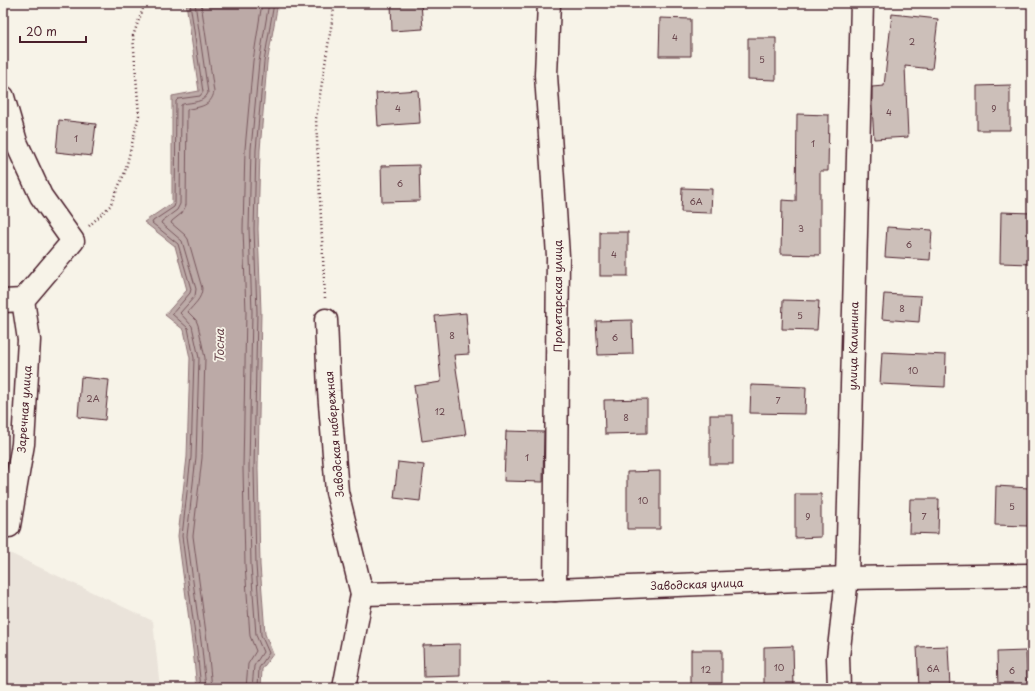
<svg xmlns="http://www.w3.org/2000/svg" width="1035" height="691" font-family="'Playpen Sans',sans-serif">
	<rect width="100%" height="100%" fill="#f7f3e8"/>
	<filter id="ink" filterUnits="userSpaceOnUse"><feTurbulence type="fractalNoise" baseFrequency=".025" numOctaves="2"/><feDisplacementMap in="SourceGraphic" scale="8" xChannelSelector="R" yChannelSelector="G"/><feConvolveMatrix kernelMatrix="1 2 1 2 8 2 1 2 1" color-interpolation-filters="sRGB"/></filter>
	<g filter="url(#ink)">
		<path fill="#eae3da" d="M3,550l150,71 7,67h-157z"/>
		<path fill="#bcaaa7" stroke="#8e7275" d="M186,3h92l-11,60 -7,87 -2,79 3,83 -3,156 2,97 5,69 8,20 -11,15 -1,19h-64l-4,-38 -15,-114 9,-79 3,-99 -6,-28 -19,-15 22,-25 -12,-44 -31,-24 28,-19v-107l27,-5z"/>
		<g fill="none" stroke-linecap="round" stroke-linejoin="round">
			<g stroke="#78575d" stroke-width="1">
				<path d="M190,3l13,89 -3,4 -22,3 -2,2 -1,103 -1,3 -21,14 -1,2 26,21 13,45 -1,4 -18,21 16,14 6,30 -3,99 -9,79 15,114 4,38"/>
				<path d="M195,3l13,90c-4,10 -16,9 -25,11l-2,1 -1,99 -3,6 -15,11 -1,2 21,18 14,48 -1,7 -15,17 12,13 7,32 -3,99 -9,79 15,113 4,39"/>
				<path d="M201,3l13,89c-3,14 -14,15 -25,17l-2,1 -1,95 -4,8 -10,8 -1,2 14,12 3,4 14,49c0,11 -8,16 -14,24l8,8 2,5 7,33 -3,100 -9,78 15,112 4,40"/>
				<path d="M246,688l2,-24 8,-13 -6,-15 -5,-71 -2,-97 3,-156 -3,-83 2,-80 8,-88 9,-58"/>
				<path d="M252,688l2,-22 9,-14 -7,-17 -5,-70 -2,-97 3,-156 -3,-83 2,-80 8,-87 10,-59"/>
				<path d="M258,688l1,-20 10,-15 -8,-18 -5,-70 -2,-97 3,-156 -3,-83 2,-79 8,-88 10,-59"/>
			</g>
		</g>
		<g fill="#ccbfb9" stroke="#4a1f2b">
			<path d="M391,3h30l2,26 -31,2z"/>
			<path d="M892,14l46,5 -6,50 -27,-3 3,71 -34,2 -2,-33v-19l12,-1z"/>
			<path d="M660,18l31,1v37h-32z"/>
			<path d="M748,38h28v42l-28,-1z"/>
			<path d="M1010,85v45h-33v-44z"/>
			<path d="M418,90l2,33 -42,3 -2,-33z"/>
			<path d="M797,114l32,1 -1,56h-8v84l-39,-1 1,-54 14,1z"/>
			<path d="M59,120l37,4 -4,32 -36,-4z"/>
			<path d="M419,165l1,36 -38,1 -1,-36z"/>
			<path d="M682,188l30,1 -1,24 -30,-1z"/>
			<path d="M1001,212l31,1 -1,51 -31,-1z"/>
			<path d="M887,227l45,3 -2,30 -45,-3z"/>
			<rect x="600" y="232" width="28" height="44"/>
			<path d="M884,294l37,2 -2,26 -37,-3z"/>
			<path d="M783,300l36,1 -2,29 -35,-1z"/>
			<path d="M466,313l3,41 -15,1 12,80 -44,6 -8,-55 27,-4 -6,-66z"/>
			<path d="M632,320l1,34 -35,1 -2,-34z"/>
			<path d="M882,352l64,3 -1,32 -65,-3z"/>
			<path d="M81,377l28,3 -4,40 -27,-3z"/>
			<path d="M751,385l55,2 -1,27 -55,-1z"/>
			<path d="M647,399v34l-42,1 -1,-34z"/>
			<rect x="710" y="415" width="23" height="49"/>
			<path d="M506,431l38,1 -1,50 -39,-1z"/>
			<path d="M398,462l26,3 -4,36 -26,-3z"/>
			<path d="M660,471v58h-33v-57z"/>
			<path d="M996,486l33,2 -1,38 -33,-1z"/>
			<path d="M795,494h26v43l-26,1z"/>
			<path d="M910,499h29l-1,35 -29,-1z"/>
			<path d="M460,644v32l-36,1 -1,-32z"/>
			<path d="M793,646l1,42h-30v-41z"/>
			<path d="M948,646l2,42h-31l-2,-41z"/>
			<rect x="691" y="650" width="31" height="38"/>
			<path d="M1026,651l2,37h-30l-1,-36z"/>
		</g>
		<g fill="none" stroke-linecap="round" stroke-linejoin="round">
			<g stroke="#4a1f2b" stroke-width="25">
				<g id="minor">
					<path d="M549,3l-3,72 12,181 -3,334"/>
					<path d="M3,97l13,45 25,54 32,45 -50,59"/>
					<path d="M3,301l20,-1 6,40 -6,104 -14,82"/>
					<path d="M326,320l3,71 8,101 25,102 -18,94"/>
					<path d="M362,594l193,-4 292,-12 185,-3"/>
					<path d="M839,688l-1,-31 9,-79 15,-575"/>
				</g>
			</g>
			<g stroke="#4a1f2b" stroke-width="2.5" stroke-dasharray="1 3" stroke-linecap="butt">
				<path d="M89,226l21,-20 15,-34 14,-57 -6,-79 12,-33"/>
				<path d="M325,298l-9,-179 19,-116"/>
			</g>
			<use href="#minor" stroke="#f7f3e8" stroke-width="22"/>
		</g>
	</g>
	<g text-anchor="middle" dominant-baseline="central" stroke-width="3.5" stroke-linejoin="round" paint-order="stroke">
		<g font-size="9" fill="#6a474e">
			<text x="675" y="37">4</text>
			<text x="912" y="41">2</text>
			<text x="762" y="59">5</text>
			<text x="398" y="108">4</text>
			<text x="994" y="108">9</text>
			<text x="889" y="112">4</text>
			<text x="76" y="138">1</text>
			<text x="813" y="143">1</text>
			<text x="400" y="183">6</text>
			<text x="696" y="201">6А</text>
			<text x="801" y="228">3</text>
			<text x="909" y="244">6</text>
			<text x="614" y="254">4</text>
			<text x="902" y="308">8</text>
			<text x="800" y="315">5</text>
			<text x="452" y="335">8</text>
			<text x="615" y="337">6</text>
			<text x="913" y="370">10</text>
			<text x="93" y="398">2А</text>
			<text x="778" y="400">7</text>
			<text x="440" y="411">12</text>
			<text x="626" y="417">8</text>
			<text x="527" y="457">1</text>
			<text x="643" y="500">10</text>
			<text x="1012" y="506">5</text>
			<text x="808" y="516">9</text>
			<text x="924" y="516">7</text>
			<text x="779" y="667">10</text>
			<text x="933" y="668">6А</text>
			<text x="706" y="669">12</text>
			<text x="1012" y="670">6</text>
		</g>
		<g font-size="11" fill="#4a1f2b" stroke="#f7f3e8">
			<text transform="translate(557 296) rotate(-90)">Пролетарская улица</text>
			<text transform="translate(853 346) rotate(-89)">улица Калинина</text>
			<text transform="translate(24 409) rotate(-86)">Заречная улица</text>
			<text transform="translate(334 434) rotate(-95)">Заводская набережная</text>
			<text transform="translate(697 584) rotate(-2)">Заводская улица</text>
		</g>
		<g font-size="12" font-style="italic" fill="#6c4950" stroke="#f7f3e8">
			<text transform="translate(219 346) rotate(-90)">Тосна</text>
		</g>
	</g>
	<rect width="1035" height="691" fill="none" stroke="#f7f3e8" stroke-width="16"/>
	<rect x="8" y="8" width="1019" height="675" fill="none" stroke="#4a1f2b" stroke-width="1.5" filter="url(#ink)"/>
	<path d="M20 36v6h66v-6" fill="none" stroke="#4a1f2b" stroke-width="2"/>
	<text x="26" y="36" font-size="12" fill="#4a1f2b" stroke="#f7f3e8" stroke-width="3" paint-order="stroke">20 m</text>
</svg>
